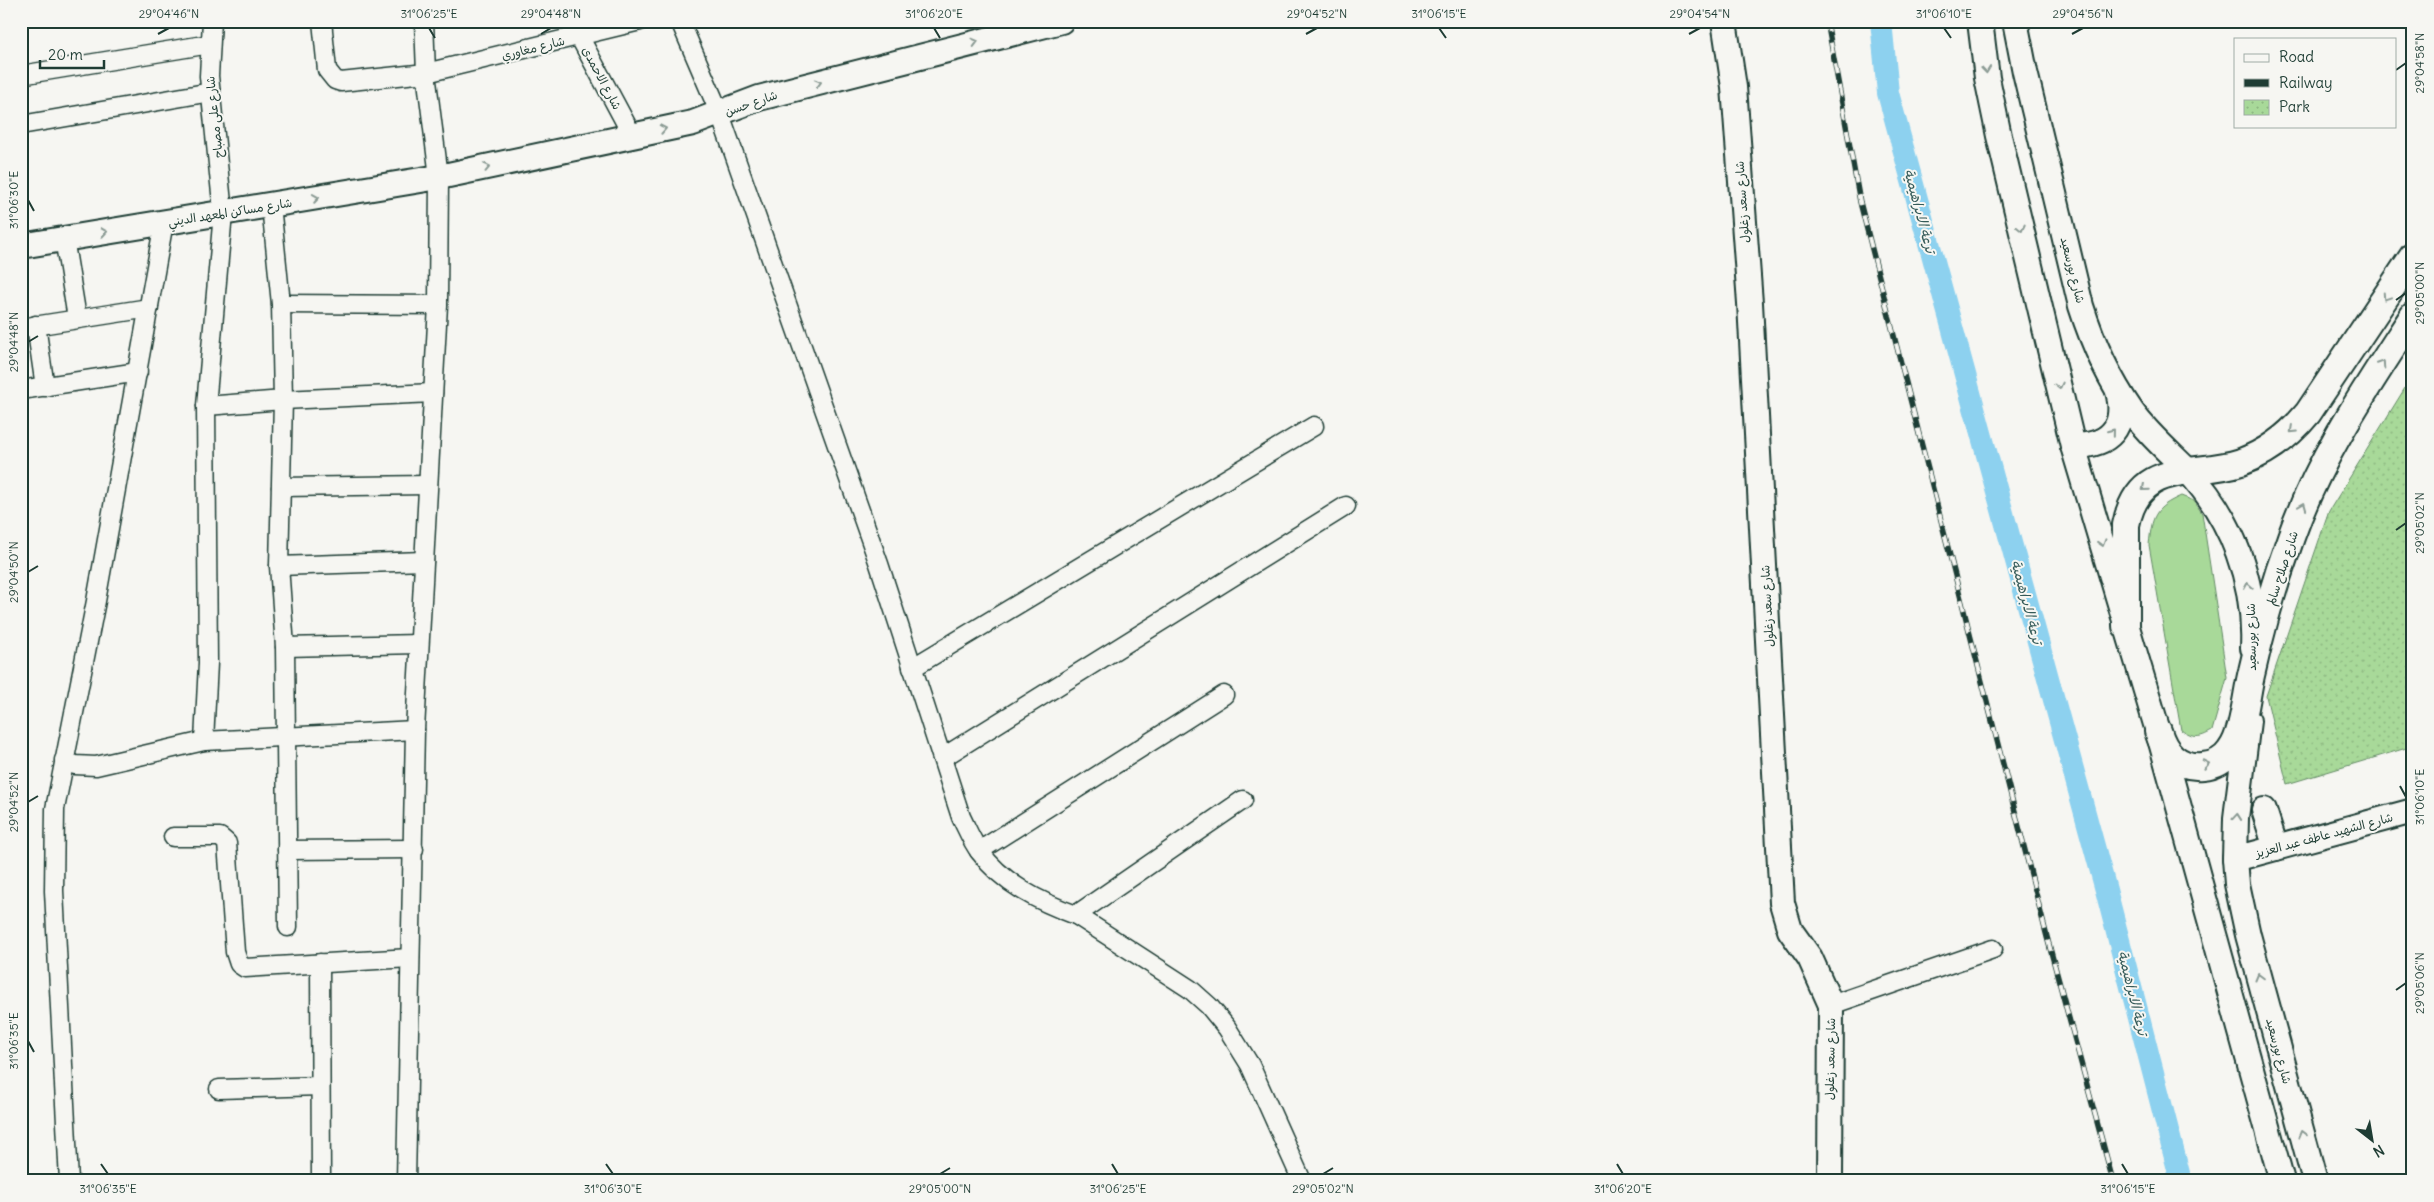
<svg xmlns="http://www.w3.org/2000/svg" width="2434" height="1202" font-family="Delius,'Playpen Sans Arabic',sans-serif">
	<defs>
		<pattern id="park-dots" width="8" height="8" patternUnits="userSpaceOnUse" patternTransform="scale(1.25)"><rect width="8" height="8" fill="#a8d999"/><path d="M2 2h.1M6 6h.1" fill="none" stroke="#90bb84" stroke-width="1.8" stroke-linecap="round"/></pattern>
	</defs>
	<rect width="100%" height="100%" fill="#f6f6f2"/>
	<filter id="ink" filterUnits="userSpaceOnUse"><feTurbulence type="fractalNoise" baseFrequency=".02" numOctaves="2"/><feDisplacementMap in="SourceGraphic" scale="10" xChannelSelector="R" yChannelSelector="G"/><feConvolveMatrix kernelMatrix="1 2 1 2 8 2 1 2 1" color-interpolation-filters="sRGB"/></filter>
	<g filter="url(#ink)">
		<path fill="url(#park-dots)" stroke="#648b66" d="M2413,375v371l-126,38 -21,-88 63,-185z"/>
		<path fill="#a8d999" stroke="#648b66" d="M2181,496l13,5 8,12 25,165 -15,53c-12,7 -19,8 -31,-1l-32,-185c3,-29 5,-37 32,-49z"/>
		<g fill="none" stroke-linecap="round" stroke-linejoin="round">
			<path stroke="#8dd1ef" stroke-width="22" d="M1881,21l7,72 218,797 75,291"/>
			<g stroke="#1f3d34" stroke-width="21">
				<g id="street">
					<path d="M322,21l5,49 8,10 6,2 85,-9 214,-52"/>
					<path d="M571,21l61,114"/>
					<path d="M680,21l40,93 102,289 57,161 82,253c6,12 11,25 19,35 23,32 60,50 96,63l167,-115"/>
					<path d="M21,75l189,-31"/>
					<path d="M21,125l190,-33"/>
					<path d="M271,205l10,99 2,96 -4,166 6,81 3,280"/>
					<path d="M64,238l13,80"/>
					<path d="M281,304l157,1"/>
					<path d="M36,325l9,62"/>
					<path d="M21,328l128,-20"/>
					<path d="M21,390l117,-18"/>
					<path d="M206,406l77,-6 150,-7"/>
					<path d="M281,487l147,-2"/>
					<path d="M279,566l145,-5"/>
					<path d="M285,647l134,-3"/>
					<path d="M912,668l402,-242"/>
					<path d="M204,741l4,-78 -2,-257 17,-193 -14,-137 3,-55"/>
					<path d="M942,758l404,-252"/>
					<path d="M64,760l11,5 21,1 108,-25 211,-11"/>
					<path d="M173,837h47l7,6 8,109 4,12 6,4 165,-10"/>
					<path d="M287,850l127,-1"/>
					<path d="M979,851l245,-156"/>
					<path d="M1076,915l114,74 19,17 18,22 23,37 52,116"/>
					<path d="M320,963l1,218"/>
					<path d="M1831,1005l162,-56"/>
					<path d="M219,1089l101,-3"/>
					<path d="M69,1181l-15,-290 1,-82 41,-208 68,-379"/>
					<path d="M406,1181l9,-451 23,-425 1,-128 -13,-104 -2,-52"/>
				</g>
			</g>
			<g stroke="#1f3d34" stroke-width="28">
				<g id="secondary">
					<path d="M1724,21l10,66 16,216 32,600 8,27 20,28 21,47 -1,176"/>
					<path d="M1980,21l7,57 12,58 74,310 85,285 124,450"/>
					<path d="M2015,21l10,51 56,234c12,38 28,73 51,106 16,22 36,39 55,58 45,48 69,112 66,178"/>
					<path d="M21,246l418,-69 254,-54 66,-25 302,-77"/>
					<path d="M2073,446c37,0 54,-19 45,-55"/>
					<path d="M2248,721l-12,97 -1,41 2,25 11,51 67,246"/>
					<path d="M2264,810l12,38"/>
					<path d="M2235,859l178,-48"/>
				</g>
			</g>
			<g stroke="#1f3d34" stroke-width="30">
				<g id="primary">
					<path d="M2126,626v-101c13,-67 67,-47 115,-63 27,-10 49,-27 67,-49l105,-157"/>
					<path d="M2158,731c3,10 7,19 15,26 16,14 45,12 57,-6 14,-18 16,-57 22,-80 10,-45 23,-90 39,-134 28,-80 76,-150 122,-221"/>
				</g>
			</g>
			<use href="#street" stroke="#f6f6f2" stroke-width="18"/>
			<use href="#secondary" stroke="#f6f6f2" stroke-width="24"/>
			<use href="#primary" stroke="#f6f6f2" stroke-width="26"/>
			<g stroke="#1f3d34" stroke-width="5.5">
				<path id="rail" d="M1827,21l33,181 187,735 66,244"/>
			</g>
			<use href="#rail" stroke="#f6f6f2" stroke-width="4" stroke-dasharray="11" stroke-linecap="butt"/>
		</g>
		<defs><path id="oneway-chevron" d="M-2-3.5L2.5 0L-2 3.5" fill="none" stroke-width="1.6" stroke-linecap="round" stroke-linejoin="round" transform="scale(1.25)"/></defs>
		<g stroke="#8a9a93">
			<use href="#oneway-chevron" transform="translate(975 42) rotate(-15)"/>
			<use href="#oneway-chevron" transform="translate(1986 70) rotate(84)"/>
			<use href="#oneway-chevron" transform="translate(818 83) rotate(-15)"/>
			<use href="#oneway-chevron" transform="translate(663 129) rotate(-11)"/>
			<use href="#oneway-chevron" transform="translate(487 167) rotate(-12)"/>
			<use href="#oneway-chevron" transform="translate(316 198) rotate(-9)"/>
			<use href="#oneway-chevron" transform="translate(2021 228) rotate(77)"/>
			<use href="#oneway-chevron" transform="translate(104 232) rotate(-9)"/>
			<use href="#oneway-chevron" transform="translate(2386 297) rotate(124)"/>
			<use href="#oneway-chevron" transform="translate(2382 364) rotate(-57)"/>
			<use href="#oneway-chevron" transform="translate(2059 386) rotate(77)"/>
			<use href="#oneway-chevron" transform="translate(2293 430) rotate(137)"/>
			<use href="#oneway-chevron" transform="translate(2112 432) rotate(-51)"/>
			<use href="#oneway-chevron" transform="translate(2145 488) rotate(139)"/>
			<use href="#oneway-chevron" transform="translate(2303 506) rotate(-68)"/>
			<use href="#oneway-chevron" transform="translate(2102 543) rotate(73)"/>
			<use href="#oneway-chevron" transform="translate(2248 586) rotate(-100)"/>
			<use href="#oneway-chevron" transform="translate(2206 764) rotate(-11)"/>
			<use href="#oneway-chevron" transform="translate(2237 817) rotate(-85)"/>
			<use href="#oneway-chevron" transform="translate(2259 977) rotate(-105)"/>
			<use href="#oneway-chevron" transform="translate(2302 1134) rotate(-105)"/>
		</g>
	</g>
	<path fill="none" stroke="#1f3d34" stroke-width="2" d="M429,28l6,10M934,28l6,10M1439,28l7,10M1944,28l7,10M158,34l11,-6M541,34l10,-6M1306,34l11,-6M1689,34l11,-6M2072,34l11,-6M2396,70l10,-7M28,200l6,11M2396,300l10,-7M28,342l10,-6M2396,530l10,-7M28,572l10,-6M2400,786l6,11M28,802l10,-6M2396,990l10,-7M28,1041l6,11M101,1164l7,10M606,1164l7,10M1112,1164l6,10M1617,1164l6,10M2122,1164l6,10M940,1174l10,-6M1323,1174l10,-6"/>
	<g text-anchor="middle" dominant-baseline="central" stroke-width="4" stroke-linejoin="round" paint-order="stroke">
		<g font-size="12" fill="#1f3d34" stroke="#f6f6f2">
			<text transform="translate(533 48) rotate(-14)">شارع مغاوري</text>
			<text transform="translate(602 78) rotate(62)">شارع الاحمدى</text>
			<text transform="translate(751 103) rotate(-19)">شارع حسن</text>
			<text transform="translate(214 117) rotate(-96)">شارع على مصباح</text>
			<text transform="translate(1742 202) rotate(-94)">شارع سعد زغلول</text>
			<text transform="translate(230 212) rotate(-9)">شارع مساكن المعهد الديني</text>
			<text transform="translate(2073 270) rotate(76)">شارع بورسعيد</text>
			<text transform="translate(2282 568) rotate(-72)">شارع صلاح سالم</text>
			<text transform="translate(1767 606) rotate(-93)">شارع سعد زغلول</text>
			<text transform="translate(2251 637) rotate(-91)">شارع بورسعيد</text>
			<text transform="translate(2324 835) rotate(-15)">شارع الشهيد عاطف عبد العزيز</text>
			<text transform="translate(2279 1051) rotate(75)">شارع بورسعيد</text>
			<text transform="translate(1830 1059) rotate(-89)">شارع سعد زغلول</text>
		</g>
		<g font-size="14" font-style="italic" fill="#355b59" stroke="#f6f6f2">
			<text transform="translate(1920 211) rotate(75)">ترعة الابراهيمية</text>
			<text transform="translate(2027 602) rotate(75)">ترعة الابراهيمية</text>
			<text transform="translate(2133 993) rotate(76)">ترعة الابراهيمية</text>
		</g>
	</g>
	<rect width="2434" height="1202" fill="none" stroke="#f6f6f2" stroke-width="55"/>
	<rect x="2234" y="38" width="162" height="90" fill="#f6f6f2" stroke="#a0aca6"/>
	<rect x="2244" y="54" width="25" height="8" fill="#f6f6f2" stroke="#a0aca6"/>
	<text x="2279" y="62" font-size="15" fill="#1f3d34">Road</text>
	<rect x="2244" y="79" width="25" height="8" fill="#1f3d34" stroke="#a0aca6"/>
	<text x="2279" y="88" font-size="15" fill="#1f3d34">Railway</text>
	<rect x="2244" y="100" width="25" height="15" fill="url(#park-dots)" stroke="#a0aca6"/>
	<text x="2279" y="112" font-size="15" fill="#1f3d34">Park</text>
	<g transform="translate(2372 1140) rotate(149)" stroke="#f6f6f2" stroke-width="4" paint-order="stroke">
	<path d="M0-4L9 19L0 12L-9 19Z" fill="#1f3d34"/>
	<text y="-8" font-size="14" font-weight="bold" text-anchor="middle" fill="#1f3d34">N</text>
	</g>
	<path d="M40 60v8h64v-8" fill="none" stroke="#1f3d34" stroke-width="2.5"/>
	<text x="48" y="60" font-size="15" fill="#1f3d34" stroke="#f6f6f2" stroke-width="4" paint-order="stroke">20 m</text>
	<rect x="28" y="28" width="2378" height="1146" fill="none" stroke="#1f3d34" stroke-width="2"/>
	<g font-size="12" text-anchor="middle" fill="#1f3d34">
		<text x="169" y="18">29°04'46"N</text>
		<text x="429" y="18">31°06'25"E</text>
		<text x="551" y="18">29°04'48"N</text>
		<text x="934" y="18">31°06'20"E</text>
		<text x="1317" y="18">29°04'52"N</text>
		<text x="1439" y="18">31°06'15"E</text>
		<text x="1700" y="18">29°04'54"N</text>
		<text x="1944" y="18">31°06'10"E</text>
		<text x="2083" y="18">29°04'56"N</text>
		<text transform="translate(2420 63) rotate(-90)" y="4">29°04'58"N</text>
		<text transform="translate(14 200) rotate(-90)" y="4">31°06'30"E</text>
		<text transform="translate(2420 293) rotate(-90)" y="4">29°05'00"N</text>
		<text transform="translate(14 342) rotate(-90)" y="4">29°04'48"N</text>
		<text transform="translate(2420 523) rotate(-90)" y="4">29°05'02"N</text>
		<text transform="translate(14 572) rotate(-90)" y="4">29°04'50"N</text>
		<text transform="translate(2420 797) rotate(-90)" y="4">31°06'10"E</text>
		<text transform="translate(14 802) rotate(-90)" y="4">29°04'52"N</text>
		<text transform="translate(2420 983) rotate(-90)" y="4">29°05'06"N</text>
		<text transform="translate(14 1041) rotate(-90)" y="4">31°06'35"E</text>
		<text x="108" y="1193">31°06'35"E</text>
		<text x="613" y="1193">31°06'30"E</text>
		<text x="940" y="1193">29°05'00"N</text>
		<text x="1118" y="1193">31°06'25"E</text>
		<text x="1323" y="1193">29°05'02"N</text>
		<text x="1623" y="1193">31°06'20"E</text>
		<text x="2128" y="1193">31°06'15"E</text>
	</g>
</svg>
